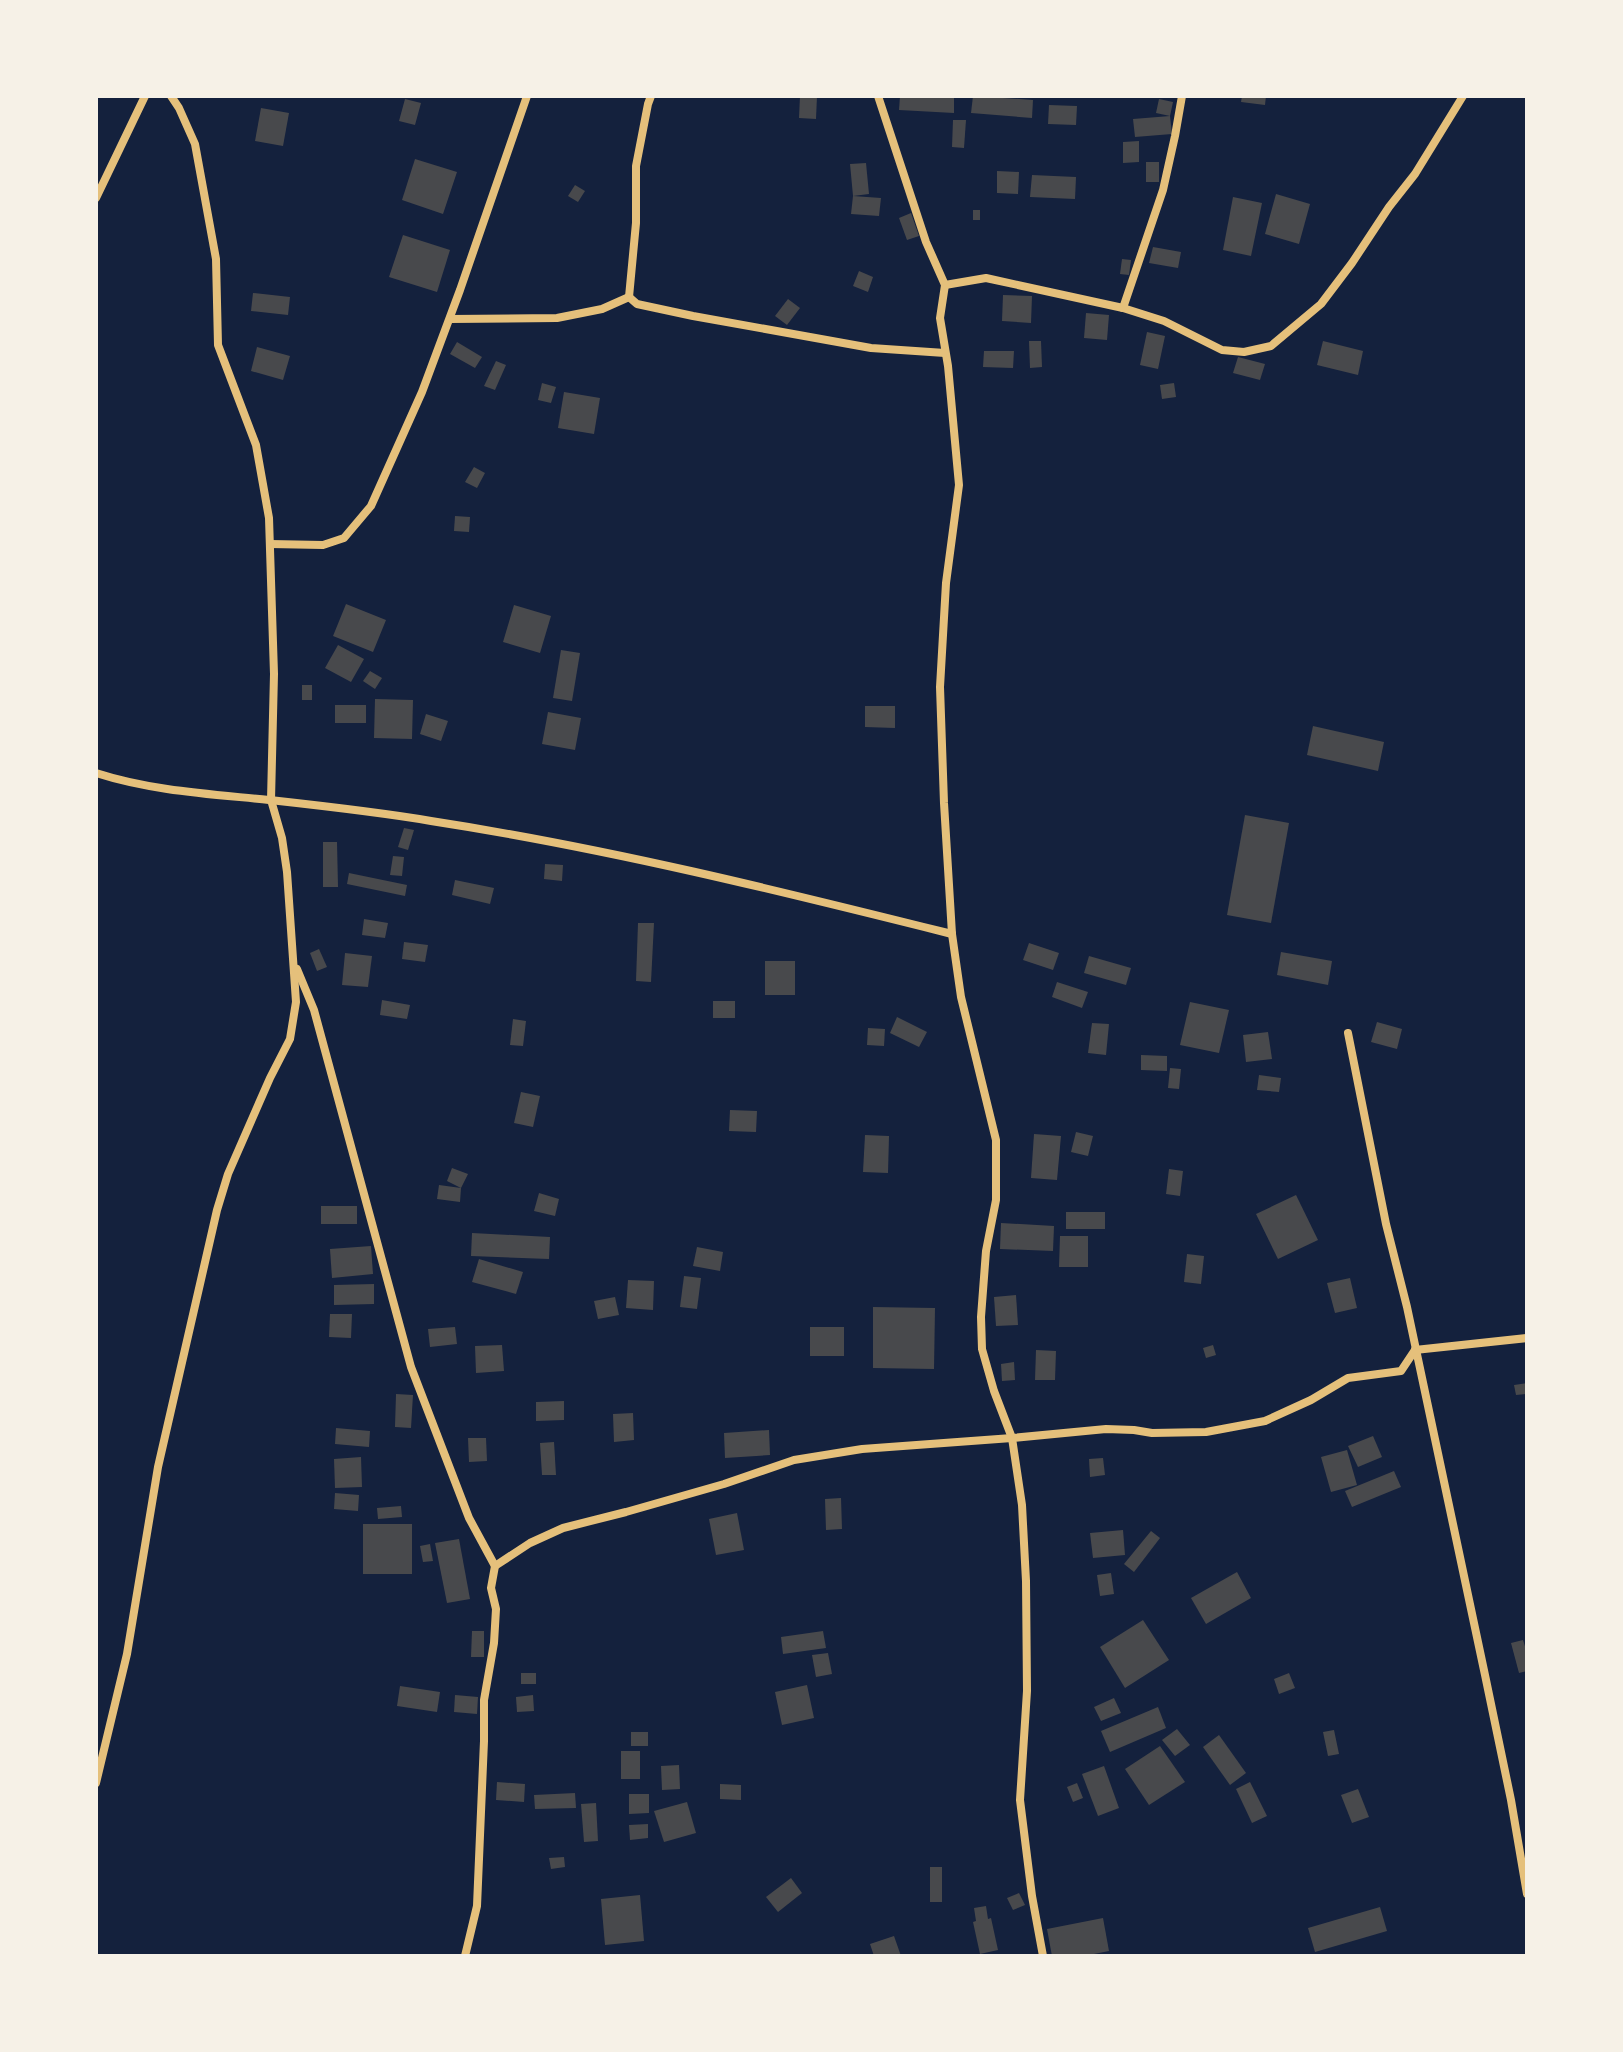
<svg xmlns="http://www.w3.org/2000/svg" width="1623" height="2052" font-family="'Roboto Serif',serif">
	<rect width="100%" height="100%" fill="#14213d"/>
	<g fill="#48494c">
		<path d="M800,96h17l-1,23 -17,-1z"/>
		<path d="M900,96h54v17l-55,-3z"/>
		<path d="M973,96l60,4 -1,18 -61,-5z"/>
		<path d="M1242,96h24l-1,9 -24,-3z"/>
		<path d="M405,99l16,4 -6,22 -16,-4z"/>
		<path d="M1159,99l14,3 -3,14 -14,-3z"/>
		<path d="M1049,105l28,1 -1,19 -28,-1z"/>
		<path d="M261,108l28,5 -6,33 -28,-5z"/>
		<path d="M1170,116l2,18 -37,3 -2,-18z"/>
		<path d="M953,120h13l-2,28 -12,-1z"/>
		<path d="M1139,141v21l-16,1v-21z"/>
		<path d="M415,159l42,13 -14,42 -41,-14z"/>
		<rect x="1146" y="162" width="13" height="20"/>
		<path d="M866,163l3,31 -16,2 -3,-32z"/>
		<path d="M997,171l22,1 -1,22 -21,-1z"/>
		<path d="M1032,175l44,2 -1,22 -45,-2z"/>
		<path d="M575,185l10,6 -7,11 -10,-6z"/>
		<path d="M1276,194l34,10 -11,40 -34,-10z"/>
		<path d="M853,196l28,2 -2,18 -28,-2z"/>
		<path d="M1233,197l29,6 -11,53 -28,-6z"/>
		<rect x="973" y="210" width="7" height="10"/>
		<path d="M911,213l8,23 -12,4 -8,-22z"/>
		<path d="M403,235l47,15 -13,42 -48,-15z"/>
		<path d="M1153,247l28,5 -3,16 -29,-5z"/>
		<path d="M1122,259l9,1 -2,15 -9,-1z"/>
		<path d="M859,271l14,6 -5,15 -15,-6z"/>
		<path d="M253,293l37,4 -2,18 -37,-4z"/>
		<path d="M1003,295l29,1 -1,27 -29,-2z"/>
		<path d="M788,299l12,9 -13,17 -12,-9z"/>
		<path d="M1086,313l23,2 -2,25 -23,-2z"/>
		<path d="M1147,332l18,4 -7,33 -18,-4z"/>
		<path d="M1029,341h12l1,26 -12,1z"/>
		<path d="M1323,341l40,10 -5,24 -41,-10z"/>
		<path d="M457,342l25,15 -7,11 -25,-14z"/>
		<path d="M257,347l33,9 -7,24 -32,-9z"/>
		<path d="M984,351h30l-1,17 -30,-1z"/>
		<path d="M1238,357l27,7 -5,16 -27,-7z"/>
		<path d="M496,361l10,4 -11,25 -11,-4z"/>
		<path d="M542,383l14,4 -5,16 -13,-3z"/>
		<path d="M1174,383l2,14 -14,2 -2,-14z"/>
		<path d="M564,392l36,6 -6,36 -36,-6z"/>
		<path d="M474,467l11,6 -8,15 -12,-6z"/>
		<path d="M455,516l15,1 -1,15 -15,-1z"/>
		<path d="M346,604l40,16 -13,32 -40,-16z"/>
		<path d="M514,605l37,11 -11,37 -37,-11z"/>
		<path d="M338,645l26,14 -13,23 -26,-14z"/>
		<path d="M561,650l19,3 -8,48 -19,-3z"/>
		<path d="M370,671l12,7 -7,11 -12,-8z"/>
		<rect x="302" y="685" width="10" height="15"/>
		<path d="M375,699l38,1 -1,39 -38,-1z"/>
		<rect x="335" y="705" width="31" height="18"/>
		<path d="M865,706h30v22l-30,-1z"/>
		<path d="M548,712l33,6 -6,32 -33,-6z"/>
		<path d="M426,714l22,7 -7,20 -21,-7z"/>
		<path d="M1313,726l71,16 -6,29 -71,-16z"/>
		<path d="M1245,815l44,8 -18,100 -44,-8z"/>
		<path d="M404,828l10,2 -6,20 -10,-3z"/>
		<path d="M323,842h14l1,45h-15z"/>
		<path d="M393,856l11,1 -2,19 -12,-1z"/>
		<path d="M545,864l18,1 -1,16 -18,-2z"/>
		<path d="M349,873l58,12 -2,11 -58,-12z"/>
		<path d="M455,880l39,8 -4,16 -38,-9z"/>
		<path d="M364,919l24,4 -3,15 -23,-3z"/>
		<path d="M638,923h16l-3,59 -15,-1z"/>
		<path d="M404,942l24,3 -3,17 -23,-3z"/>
		<path d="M1029,943l30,10 -6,17 -30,-10z"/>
		<path d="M319,949l8,18 -10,4 -7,-18z"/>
		<path d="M1281,952l51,9 -4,24 -51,-10z"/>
		<path d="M345,953l27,3 -4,31 -26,-2z"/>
		<path d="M1089,956l42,12 -5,17 -42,-12z"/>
		<rect x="765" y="961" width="30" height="34"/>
		<path d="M1057,982l31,10 -6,16 -30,-11z"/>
		<path d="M382,1000l28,5 -3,14 -27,-4z"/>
		<rect x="713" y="1001" width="22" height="17"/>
		<path d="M1190,1002l39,8 -10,43 -39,-8z"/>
		<path d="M897,1017l30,15 -8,15 -29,-14z"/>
		<path d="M513,1019l13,2 -3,25 -13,-1z"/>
		<path d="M1377,1022l25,7 -5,20 -26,-7z"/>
		<path d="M1092,1023l17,1 -3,31 -18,-2z"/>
		<path d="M868,1028l17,1 -1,17 -17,-1z"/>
		<path d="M1268,1032l4,27 -26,3 -3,-27z"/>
		<path d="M1141,1055l26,1v15l-26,-1z"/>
		<path d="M1170,1068l11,1 -2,20 -11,-1z"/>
		<path d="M1259,1075l22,3 -2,14 -22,-2z"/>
		<path d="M521,1092l19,4 -7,31 -19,-4z"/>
		<path d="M730,1110l27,1 -1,21 -27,-1z"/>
		<path d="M1076,1132l17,4 -5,20 -17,-4z"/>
		<path d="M1034,1134l27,2 -4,44 -26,-2z"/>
		<path d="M865,1135l24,1 -1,37 -25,-1z"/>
		<path d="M452,1168l16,6 -7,14 -1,14 -23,-3 2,-14 22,3 -14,-7z"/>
		<path d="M1169,1169l14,2 -3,25 -14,-2z"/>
		<path d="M539,1193l20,6 -4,17 -21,-5z"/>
		<path d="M1296,1195l22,45 -40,19 -22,-45z"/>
		<rect x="321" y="1206" width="36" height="18"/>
		<rect x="1066" y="1212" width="39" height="17"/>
		<path d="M1001,1223l53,3 -1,25 -53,-2z"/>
		<path d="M472,1233l78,4 -1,22 -78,-3z"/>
		<path d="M1060,1236h28v31h-29z"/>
		<path d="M371,1246l2,28 -41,4 -2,-29z"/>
		<path d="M697,1247l26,5 -3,19 -27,-5z"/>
		<path d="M1187,1254l17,2 -3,28 -17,-2z"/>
		<path d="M479,1259l44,13 -7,22 -44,-12z"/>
		<path d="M684,1276l17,2 -4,31 -17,-2z"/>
		<path d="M1350,1278l7,30 -22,5 -8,-30z"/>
		<path d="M628,1280l26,1 -1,29 -27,-2z"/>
		<path d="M374,1284v20l-40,1v-20z"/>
		<path d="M1016,1295l2,30 -22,1 -2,-29z"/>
		<path d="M615,1297l4,18 -21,4 -4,-18z"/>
		<path d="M873,1307l62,1 -1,61 -61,-1z"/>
		<path d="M330,1314h22l-1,24 -22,-1z"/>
		<path d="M455,1327l2,17 -27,3 -2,-18z"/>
		<rect x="810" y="1327" width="34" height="29"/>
		<path d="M502,1345l2,26 -28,2 -1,-27z"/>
		<path d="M1213,1345l3,10 -10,3 -3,-10z"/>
		<path d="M1036,1350l20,1 -1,29h-20z"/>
		<path d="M1014,1362l1,18 -13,1 -1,-17z"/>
		<path d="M1527,1383v11l-11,1 -2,-10z"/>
		<path d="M396,1394l17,1 -2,33 -16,-1z"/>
		<path d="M564,1401v19l-28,1v-19z"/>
		<path d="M633,1413l1,27 -20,2 -1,-28z"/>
		<path d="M336,1428l34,3 -1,16 -34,-3z"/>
		<path d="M769,1430l1,25 -45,3 -1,-25z"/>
		<path d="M1373,1436l9,21 -24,10 -10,-21z"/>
		<path d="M468,1438h18l1,23 -18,1z"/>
		<path d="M554,1442l2,33h-14l-2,-32z"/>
		<path d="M1347,1450l10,35 -26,7 -10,-35z"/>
		<path d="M361,1457l1,30 -27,1 -1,-29z"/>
		<path d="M1103,1458l2,17 -15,2 -1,-18z"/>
		<path d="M1394,1471l7,16 -49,20 -7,-16z"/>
		<path d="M335,1493l24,2 -1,16 -24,-2z"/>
		<path d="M841,1498l1,31 -16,1 -1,-31z"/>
		<path d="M401,1506l1,11 -24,2 -1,-11z"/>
		<path d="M737,1513l7,37 -28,5 -7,-36z"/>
		<rect x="363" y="1524" width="49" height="50"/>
		<path d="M1123,1530l2,25 -32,3 -3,-25z"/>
		<path d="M1151,1531l9,7 -26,34 -10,-8z"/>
		<path d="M459,1539l11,60 -23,4 -12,-60z"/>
		<path d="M430,1544l3,17 -10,1 -3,-16z"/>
		<path d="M1237,1572l14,26 -45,26 -15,-26z"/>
		<path d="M1111,1573l3,21 -14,2 -3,-21z"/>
		<path d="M1143,1620l26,40 -44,28 -25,-41z"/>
		<path d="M472,1631h12v26h-13z"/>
		<path d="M823,1631l3,17 -43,6 -2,-17z"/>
		<path d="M1523,1640l4,13v18l-8,2 -8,-30z"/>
		<path d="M828,1653l4,21 -16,3 -4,-22z"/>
		<rect x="521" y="1673" width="15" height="11"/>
		<path d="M1289,1673l6,15 -16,6 -5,-15z"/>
		<path d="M807,1685l7,33 -32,7 -7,-33z"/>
		<path d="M400,1686l40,6 -3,20 -40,-6z"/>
		<path d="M455,1695l23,2 -1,17 -23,-2z"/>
		<path d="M533,1695l1,16 -17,1 -1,-15z"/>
		<path d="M1114,1698l7,15 -20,8 -7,-14z"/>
		<path d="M1158,1707l8,21 -56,24 -9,-21z"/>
		<path d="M1177,1729l13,16 -15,11 -13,-16z"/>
		<path d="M1334,1730l5,24 -11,2 -5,-24z"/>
		<rect x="631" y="1732" width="17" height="14"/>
		<path d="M1219,1735l27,38 -16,12 -27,-38z"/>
		<path d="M1160,1746l25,36 -36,23 -24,-36z"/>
		<rect x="621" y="1751" width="19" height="28"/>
		<path d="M679,1765l1,24 -18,1 -1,-24z"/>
		<path d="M1104,1766l15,42 -21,8 -16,-42z"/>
		<path d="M497,1782l28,2 -1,18 -28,-2z"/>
		<path d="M1250,1782l17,34 -15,7 -16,-34z"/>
		<path d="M1077,1783l6,15 -10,4 -6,-15z"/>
		<path d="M720,1784l21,1v15l-21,-1z"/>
		<path d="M1358,1789l11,28 -17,6 -11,-28z"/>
		<path d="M575,1793l1,15 -41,1 -1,-14z"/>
		<path d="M629,1794h20v19l-20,1z"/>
		<path d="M687,1802l9,31 -32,9 -10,-31z"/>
		<path d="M596,1803l2,38 -14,1 -3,-38z"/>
		<path d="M648,1824v14l-18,2 -1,-15z"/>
		<path d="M564,1857l1,10 -14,2 -2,-11z"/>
		<rect x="930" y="1867" width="12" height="35"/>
		<path d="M791,1878l11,15 -24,19 -12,-15z"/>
		<path d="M1019,1893l6,12 -12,5 -6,-12z"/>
		<path d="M640,1895l4,46 -39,4 -4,-46z"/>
		<path d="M986,1906l2,13 3,-1 7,32 -18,4 -7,-32 3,-1 -2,-13z"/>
		<path d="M1380,1907l7,24 -72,21 -7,-24z"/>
		<path d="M1103,1918l6,33 -25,5h-32l-5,-27z"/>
		<path d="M894,1936l7,20h-27l-4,-12z"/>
	</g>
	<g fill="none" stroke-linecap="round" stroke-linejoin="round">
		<g stroke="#e5c07b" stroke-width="8">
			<path d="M878,96l48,146 19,43 -5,33 8,48 11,119 -13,98 -6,104 4,116 8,131 9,63 35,143v60l-10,51 -5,66 1,32 12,42 18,47 10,67 4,76 1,110 -7,109 12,96 11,60"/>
			<path d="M96,198l49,-102"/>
			<path d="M945,285l41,-7 137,30 41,13 58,29 22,2 27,-6 50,-42 31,-41 37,-56 26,-33 48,-78"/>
			<path d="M629,297l8,7 56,12 178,32 74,5"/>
			<path d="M629,297l7,-74v-57l12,-62 3,-8"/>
			<path d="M1123,308l40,-118 12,-54 7,-40"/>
			<path d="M450,319l107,-1 45,-9 27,-12"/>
			<path d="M270,544l53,1 21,-7 27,-32 51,-114 38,-102 67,-194"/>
			<path d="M96,773c56,18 115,21 173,27 54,6 109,12 162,21 176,27 349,70 521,113"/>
			<path d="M297,969l17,41 97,357 58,151 26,48 -4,22 5,21 -2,34 -10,57v41l-7,165 -12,50"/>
			<path d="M1348,1033l38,191 21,83 78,368 26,125 16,94"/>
			<path d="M1415,1350l112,-12"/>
			<path d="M495,1566l35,-23 33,-15 63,-16 98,-28 70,-24 68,-11 150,-11 94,-9 28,1 18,3 54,-1 59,-11 46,-21 37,-22 53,-7 14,-21"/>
			<path d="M96,1783l31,-129 31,-187 59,-257 11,-36 42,-96 20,-39 6,-37 -9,-130 -5,-34 -11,-38 3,-126 -5,-156 -13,-73 -38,-100 -2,-86 -21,-115 -16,-36 -8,-12"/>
		</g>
	</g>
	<rect width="1623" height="2052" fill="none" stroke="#f6f1e7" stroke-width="196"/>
</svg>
